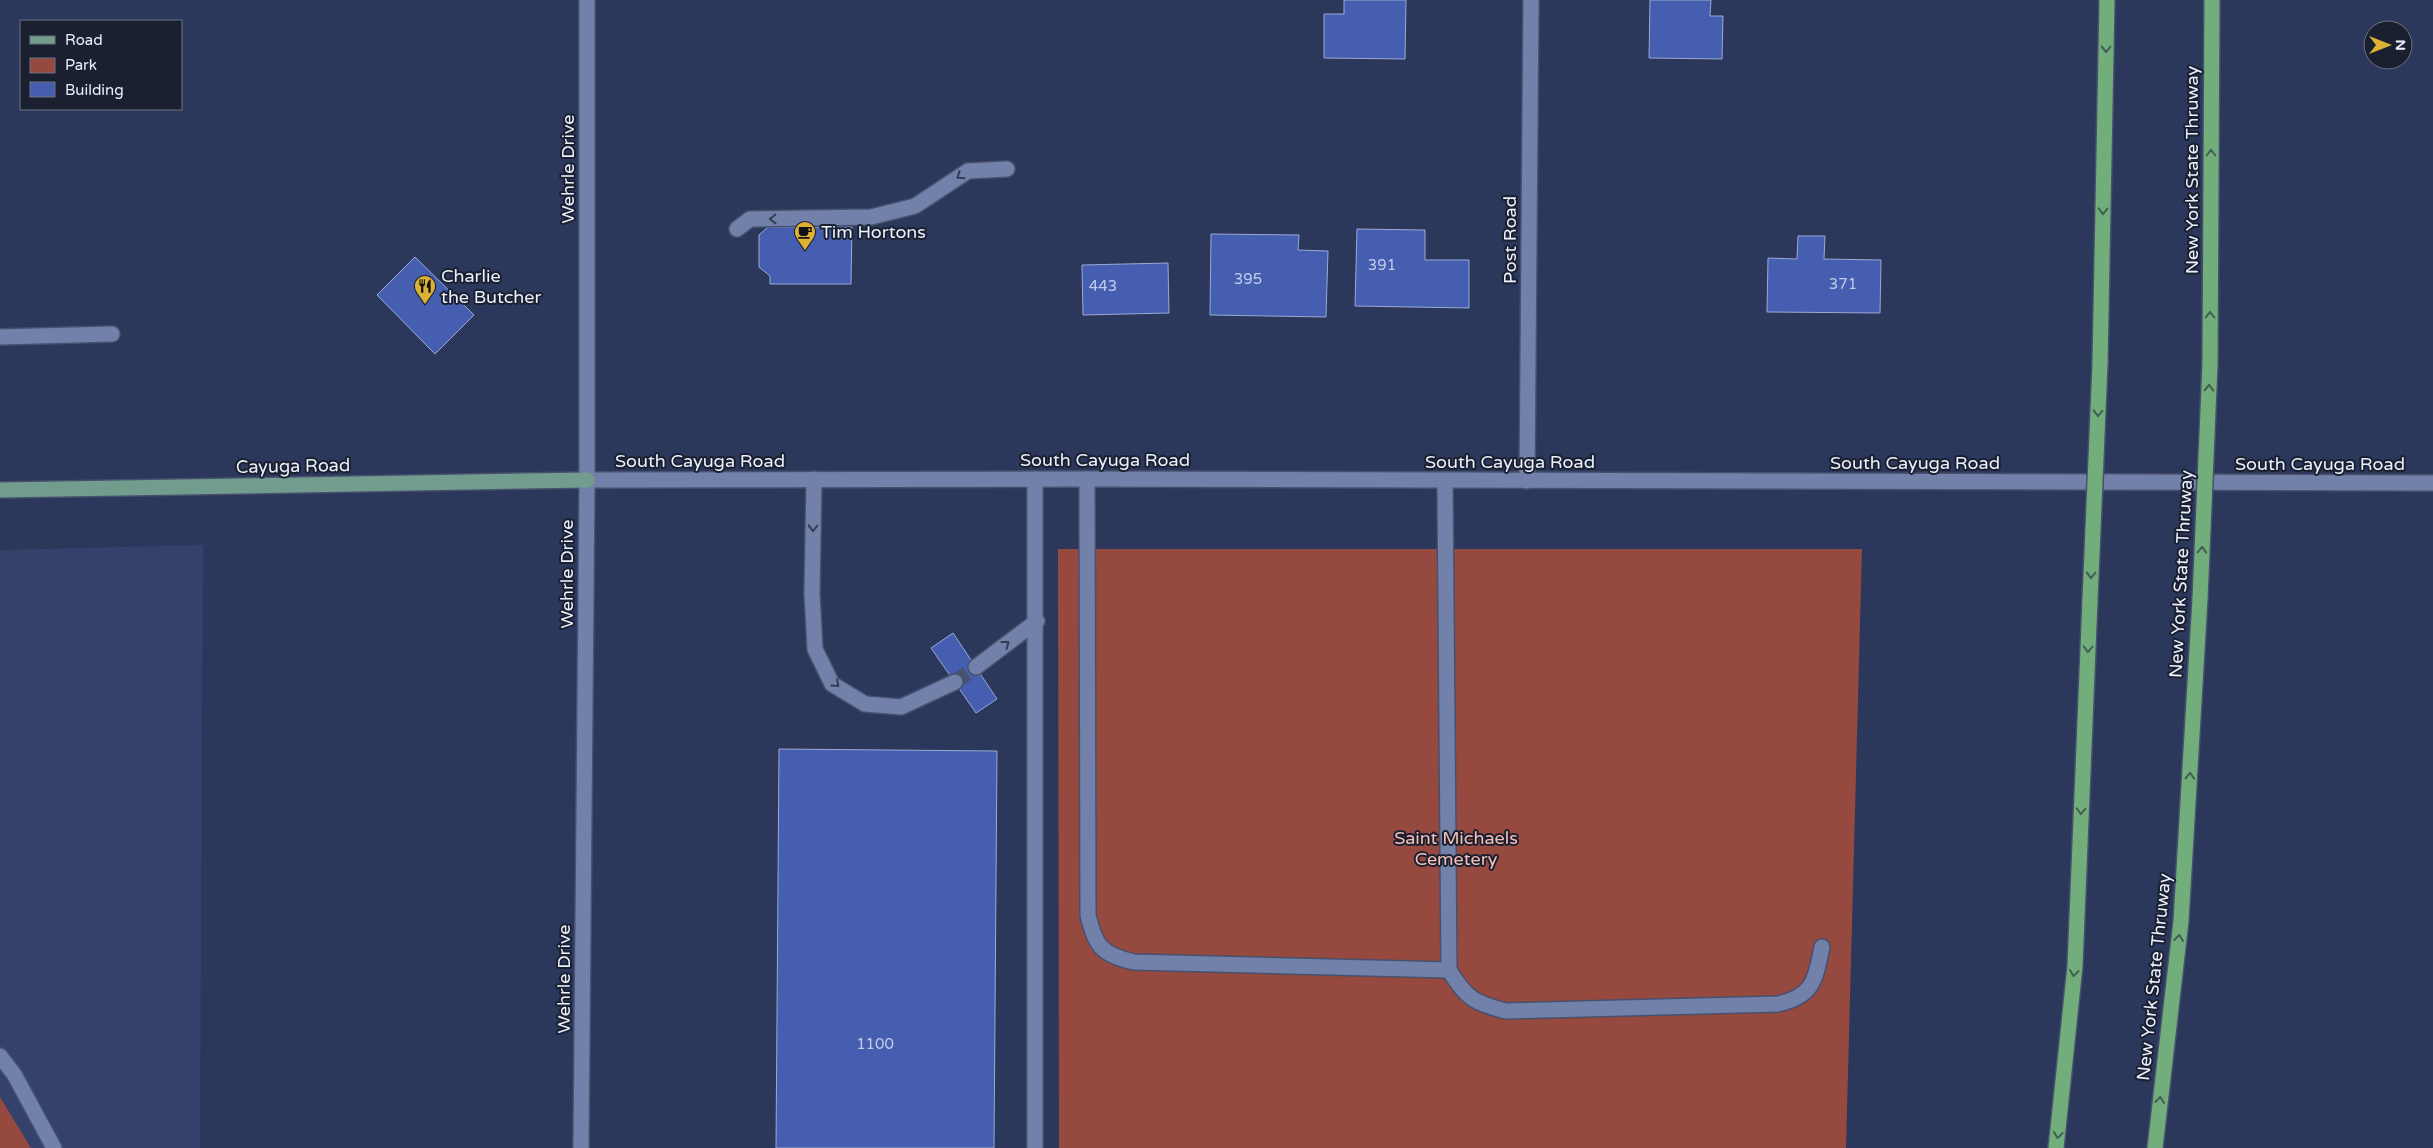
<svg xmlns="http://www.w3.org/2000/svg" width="2433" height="1148" font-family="'Varela Round',sans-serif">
	<rect width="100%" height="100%" fill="#2b375b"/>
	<path fill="#33416b" d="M203,545l-3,603h-200v-598z"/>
	<g fill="#96493f">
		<path d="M1058,549h804l-16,599h-787z"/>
		<path d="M0,1097l31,51h-31z"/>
	</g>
	<g fill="#465eaf" stroke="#9aaad5">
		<path d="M1344,0h62l-1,59 -81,-1v-44h20z"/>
		<path d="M1650,0h61l-1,16h13l-1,43 -73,-1z"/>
		<path d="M768,227h84l-1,57h-81v-8l-11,-9v-32z"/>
		<path d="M1357,229l68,1v30h44v48l-114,-2z"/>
		<path d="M1211,234l88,1 -1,15 30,1 -2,66 -116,-2z"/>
		<path d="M1798,236h27l-1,23 57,1 -1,53 -113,-1 1,-54 29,1z"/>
		<path d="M415,257l59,58 -39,39 -58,-59z"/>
		<path d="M1168,263l1,50 -86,2 -1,-50z"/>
		<path d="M953,633l44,66 -21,14 -45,-65z"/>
		<path d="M779,749l218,2 -3,397h-218z"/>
	</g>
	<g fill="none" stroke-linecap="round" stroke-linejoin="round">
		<path stroke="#485373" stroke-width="15" stroke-dasharray="15 8" stroke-linecap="butt" d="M955,682l21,-15"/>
		<g stroke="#47506d" stroke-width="18">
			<g id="minor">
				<path d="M737,229l13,-10 121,-2 44,-11 53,-35 39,-2"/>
				<path d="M0,337l112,-3"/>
				<path d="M814,479l-2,115 3,55 17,35 33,20 36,3 54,-25"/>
				<path d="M1087,479l1,436c7,31 14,40 46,47l315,8"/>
				<path d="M587,480l500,-1 1346,4"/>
				<path d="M1445,481l4,489c18,29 25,33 57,41l272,-7c36,-8 37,-24 44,-57"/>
				<path d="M1527,481l4,-481"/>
				<path d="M976,667l61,-46"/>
				<path d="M0,1056l14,18 40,74"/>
				<path d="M581,1148l6,-668v-480"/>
				<path d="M1035,1148v-669"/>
			</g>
		</g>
		<g stroke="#47506d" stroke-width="18">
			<path id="major" d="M0,490l587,-10"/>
		</g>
		<g stroke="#47506d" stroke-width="18">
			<g id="highway">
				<path d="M2100,364l7,-364"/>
				<path d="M2210,364l2,-364"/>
				<path d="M2056,1148l19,-182 15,-366"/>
				<path d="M2155,1148l26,-227 19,-322"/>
			</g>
		</g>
		<use href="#minor" stroke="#7281aa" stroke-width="15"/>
		<use href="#major" stroke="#719c8e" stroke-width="15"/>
		<use href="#highway" stroke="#71ae7b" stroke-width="15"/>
		<g stroke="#47506d" stroke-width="18" stroke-linecap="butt">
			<g id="highway-bridge">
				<path d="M2200,599l10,-235"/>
				<path d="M2090,600l10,-236"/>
			</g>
		</g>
		<use href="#highway-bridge" stroke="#71ae7b" stroke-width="15"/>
	</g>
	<defs><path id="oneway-chevron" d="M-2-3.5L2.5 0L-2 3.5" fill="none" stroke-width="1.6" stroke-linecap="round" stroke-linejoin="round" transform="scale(1.25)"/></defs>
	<g stroke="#416052">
		<use href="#oneway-chevron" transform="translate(2106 49) rotate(91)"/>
		<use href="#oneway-chevron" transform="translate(2211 153) rotate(-90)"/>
		<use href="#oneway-chevron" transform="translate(2103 211) rotate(91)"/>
		<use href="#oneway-chevron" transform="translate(2210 315) rotate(-90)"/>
		<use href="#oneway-chevron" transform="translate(2209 388) rotate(-88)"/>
		<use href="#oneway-chevron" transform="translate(2098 413) rotate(92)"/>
		<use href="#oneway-chevron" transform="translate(2202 550) rotate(-88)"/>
		<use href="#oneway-chevron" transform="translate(2091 575) rotate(92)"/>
		<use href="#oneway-chevron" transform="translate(2088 649) rotate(92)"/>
		<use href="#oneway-chevron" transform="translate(2190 776) rotate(-87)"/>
		<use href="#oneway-chevron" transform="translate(2081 811) rotate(92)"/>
		<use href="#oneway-chevron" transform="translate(2179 938) rotate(-83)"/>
		<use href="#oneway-chevron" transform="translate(2074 973) rotate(96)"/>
		<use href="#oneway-chevron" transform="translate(2160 1100) rotate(-83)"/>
		<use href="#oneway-chevron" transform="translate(2058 1135) rotate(96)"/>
	</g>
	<g stroke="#343d55">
		<use href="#oneway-chevron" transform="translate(960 176) rotate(146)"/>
		<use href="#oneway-chevron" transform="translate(773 219) rotate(179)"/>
		<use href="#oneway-chevron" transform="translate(813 528) rotate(91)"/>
		<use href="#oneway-chevron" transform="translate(1006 644) rotate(-37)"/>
		<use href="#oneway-chevron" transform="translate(836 684) rotate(42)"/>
	</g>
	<defs>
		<g id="cafe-pin" transform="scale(1.125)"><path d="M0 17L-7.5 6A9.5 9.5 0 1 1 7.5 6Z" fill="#ddb133" stroke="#1a2030"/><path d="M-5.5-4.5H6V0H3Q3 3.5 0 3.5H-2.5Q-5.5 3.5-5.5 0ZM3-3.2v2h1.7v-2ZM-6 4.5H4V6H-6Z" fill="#111"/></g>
		<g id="restaurant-pin" transform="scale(1.125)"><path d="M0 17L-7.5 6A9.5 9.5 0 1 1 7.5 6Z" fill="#ddb133" stroke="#1a2030"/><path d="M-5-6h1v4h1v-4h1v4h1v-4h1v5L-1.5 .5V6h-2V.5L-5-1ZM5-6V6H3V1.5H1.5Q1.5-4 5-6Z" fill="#111"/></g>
	</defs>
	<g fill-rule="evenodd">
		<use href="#cafe-pin" x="805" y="232"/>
		<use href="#restaurant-pin" x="425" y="286"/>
	</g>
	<g text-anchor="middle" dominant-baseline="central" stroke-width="4" stroke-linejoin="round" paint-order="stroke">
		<g font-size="15" fill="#c1cbea">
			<text x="1382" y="265">391</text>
			<text x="1248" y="279">395</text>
			<text x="1843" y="284">371</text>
			<text x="1103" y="286">443</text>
			<text x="875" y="1044">1100</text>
		</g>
		<g font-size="18" fill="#eaeffd" stroke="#1a2030">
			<text transform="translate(568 169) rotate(-90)">Wehrle Drive</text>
			<text transform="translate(2192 170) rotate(-90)">New York State Thruway</text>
			<text transform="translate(1510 240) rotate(-90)">Post Road</text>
			<text x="1105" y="460">South Cayuga Road</text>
			<text x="700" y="461">South Cayuga Road</text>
			<text x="1510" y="462">South Cayuga Road</text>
			<text x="1915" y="463">South Cayuga Road</text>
			<text x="2320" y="464">South Cayuga Road</text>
			<text transform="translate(293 466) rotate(-1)">Cayuga Road</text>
			<text transform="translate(567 574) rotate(-90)">Wehrle Drive</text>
			<text transform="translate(2181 574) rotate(-87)">New York State Thruway</text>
			<text transform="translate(2154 977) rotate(-84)">New York State Thruway</text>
			<text transform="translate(564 979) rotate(-90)">Wehrle Drive</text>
		</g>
		<g font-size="18" fill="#eaeffd" stroke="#1a2030" text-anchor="start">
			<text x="821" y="232">Tim Hortons</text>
			<text x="441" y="276">Charlie<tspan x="441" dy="21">the Butcher</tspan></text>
		</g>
		<g font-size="18" fill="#f6c0b7" stroke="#1a2030">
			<text x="1456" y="838">Saint Michaels<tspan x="1456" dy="21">Cemetery</tspan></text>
		</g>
	</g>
	<rect x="20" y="20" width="162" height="90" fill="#1a2030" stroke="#6d7382"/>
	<rect x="30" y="36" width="25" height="8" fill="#719c8e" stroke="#6d7382"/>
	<text x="65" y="45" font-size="15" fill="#eaeffd">Road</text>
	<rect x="30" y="58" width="25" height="15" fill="#96493f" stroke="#6d7382"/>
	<text x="65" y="70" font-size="15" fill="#eaeffd">Park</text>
	<rect x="30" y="82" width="25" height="15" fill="#465eaf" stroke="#6d7382"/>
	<text x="65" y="95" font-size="15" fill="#eaeffd">Building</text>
	<g transform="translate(2388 45) rotate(90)"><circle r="24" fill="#1a2030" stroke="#6d7382"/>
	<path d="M0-4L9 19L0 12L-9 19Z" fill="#ddb133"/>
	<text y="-8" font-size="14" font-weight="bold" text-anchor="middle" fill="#eaeffd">N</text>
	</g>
</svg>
